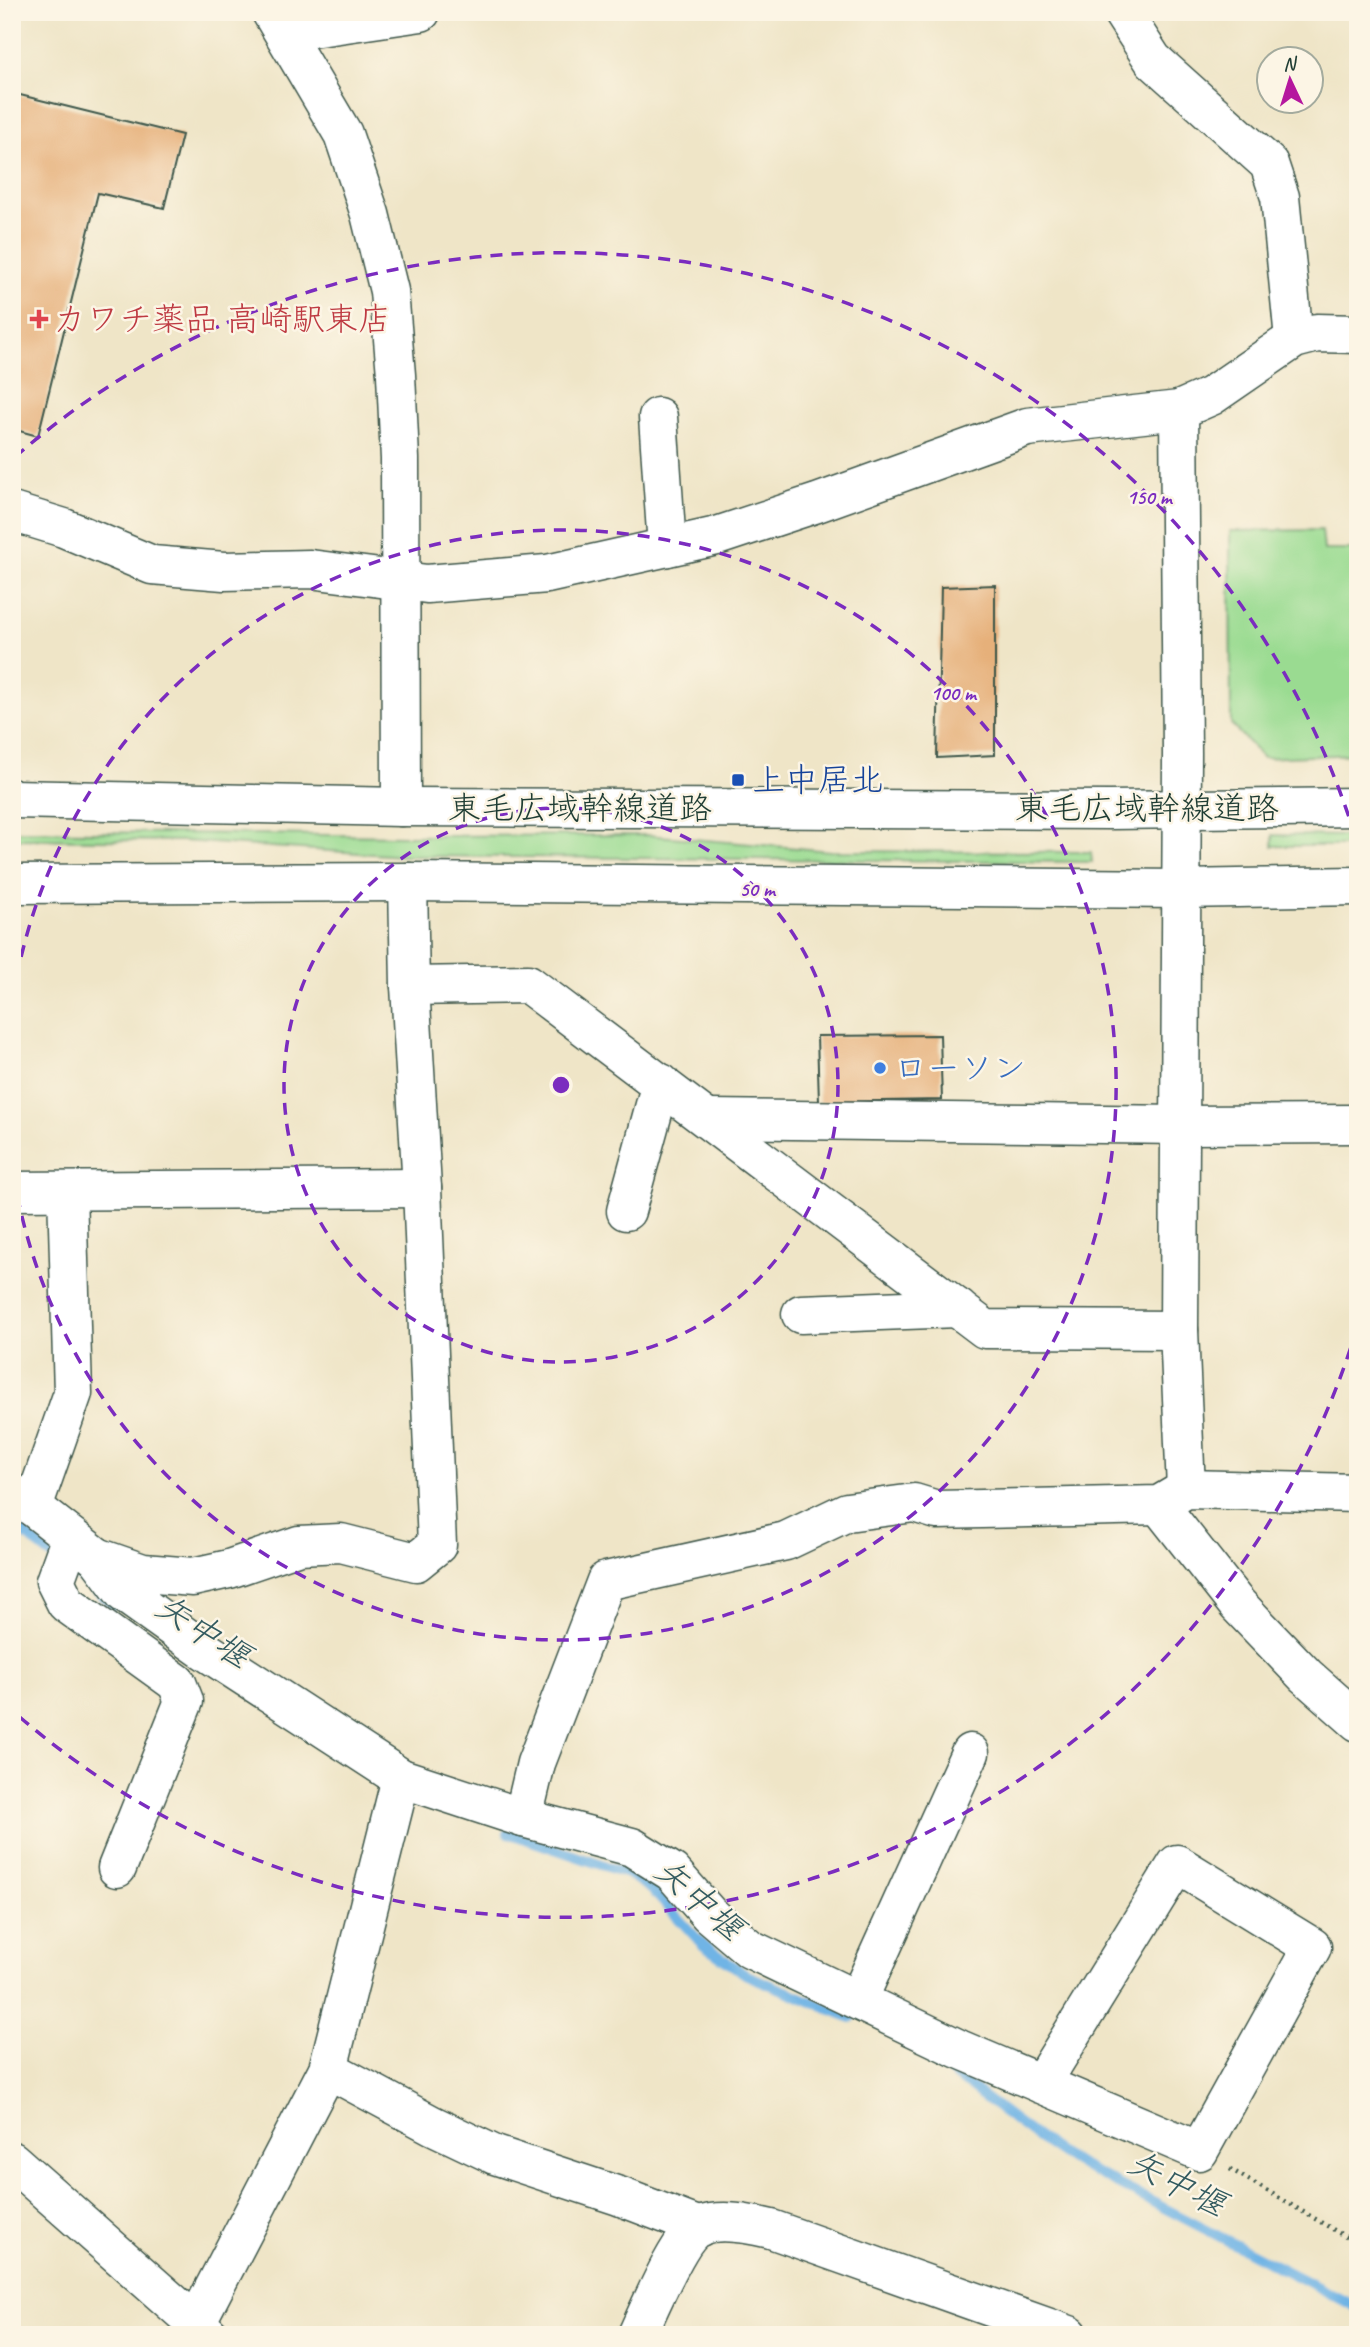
<svg xmlns="http://www.w3.org/2000/svg" width="1370" height="2347" font-family="Caveat,'Klee One',sans-serif">
	<rect width="100%" height="100%" fill="#fcf5e5"/>
	<filter id="ink" filterUnits="userSpaceOnUse"><feTurbulence type="fractalNoise" baseFrequency=".0143" numOctaves="2"/><feDisplacementMap in="SourceGraphic" scale="14" xChannelSelector="R" yChannelSelector="G"/><feConvolveMatrix kernelMatrix="1 2 1 2 8 2 1 2 1" color-interpolation-filters="sRGB"/></filter>
	<filter id="wash" filterUnits="userSpaceOnUse"><feTurbulence type="fractalNoise" baseFrequency=".00686" numOctaves="4" result="noise"/><feDisplacementMap in="SourceGraphic" scale="28" xChannelSelector="R" yChannelSelector="G"/><feGaussianBlur stdDeviation="1.57" result="paint"/><feColorMatrix in="noise" values="0 0 0 0 0 0 0 0 0 0 0 0 0 0 0 0 0 1.4 0 .05"/><feComposite in="paint" operator="in"/></filter>
	<g filter="url(#wash)">
		<rect width="100%" height="100%" fill="#efe5c7"/>
		<g fill="#9adb91" stroke="#5c8c62" stroke-width="2">
			<path d="M1322,530l2,20h34v204l-95,4 -32,-34 -1,-193z"/>
			<path d="M12,831l390,5 245,-1 184,16 260,1 1,10 -690,-6 -219,-15 -171,-2z"/>
			<path d="M1273,835l85,1v10h-85z"/>
		</g>
		<g fill="none" stroke-linecap="round" stroke-linejoin="round">
			<g stroke="#6fb4e5" stroke-width="10">
				<path d="M12,1524l102,81"/>
				<path d="M508,1833l120,41 23,15 53,57 43,29 104,43"/>
				<path d="M920,2049l117,88 34,23 287,148"/>
			</g>
		</g>
		<g id="blocks">
			<g fill="#e6b07a">
				<path d="M12,93l170,42 -18,73 -66,-15 -60,243 -26,-7z"/>
				<path d="M995,585v170l-58,3 4,-171z"/>
				<path d="M940,1035l2,65 -123,2 -2,-66z"/>
			</g>
		</g>
	</g>
	<g filter="url(#ink)">
		<use href="#blocks" fill-opacity="0" stroke="#3e564a" stroke-width="2"/>
		<g fill="none" stroke-linecap="round" stroke-linejoin="round">
			<g stroke="#3e564a" stroke-width="41">
				<g id="minor">
					<path d="M271,12l72,122 27,80 19,77 7,84 4,84 1,348"/>
					<path d="M1122,12l31,48 116,104 11,33 14,142"/>
					<path d="M284,32l137,-20"/>
					<path d="M1179,410l3,343 -3,577 7,159"/>
					<path d="M658,417l9,130"/>
					<path d="M12,512l52,16 88,37 72,6 86,-2 117,15 120,-10 170,-38 100,-33 210,-76 152,-17 32,-14 83,-57 23,-6 41,1"/>
					<path d="M410,986l118,-2 457,345 194,1"/>
					<path d="M709,1119l471,6 178,-1"/>
					<path d="M12,1191l410,-3"/>
					<path d="M626,1211l35,-128"/>
					<path d="M801,1314l157,-6"/>
					<path d="M12,1493l21,14 64,50 27,36 77,55 200,130 122,40 13,-55 70,-182 180,-40 61,-29 67,-9 23,7 222,-5 27,-16 172,4"/>
					<path d="M1159,1505l78,99 69,72 52,46"/>
					<path d="M33,1507l40,-114 -6,-201"/>
					<path d="M71,1537l-16,44 11,22 111,80 7,18 -67,167"/>
					<path d="M97,1557l46,16 50,4 36,-8 70,-24 42,-2 75,19 21,-17 -15,-357 -12,-202 -2,-104"/>
					<path d="M523,1818l109,29 40,25 37,42 41,35 209,100 240,102 113,-204 -135,-83 -136,220"/>
					<path d="M858,2000l112,-247"/>
					<path d="M328,2069l104,56 63,30 124,41 81,31"/>
					<path d="M12,2161l197,174"/>
					<path d="M196,2323l132,-254 73,-291"/>
					<path d="M637,2335c11,-23 42,-99 63,-109 21,-8 50,-2 71,3l298,106"/>
				</g>
			</g>
			<g stroke="#3e564a" stroke-width="41">
				<g id="highway">
					<path d="M12,799l389,8 709,3 248,-3"/>
					<path d="M12,884l396,-2 773,7 177,-3"/>
				</g>
			</g>
			<path stroke="#3e564a" stroke-width="4.5" stroke-dasharray="2 5" stroke-linecap="butt" d="M1230,2169l128,75"/>
			<use href="#minor" stroke="#fff" stroke-width="38"/>
			<use href="#highway" stroke="#fff" stroke-width="38"/>
		</g>
	</g>
	<g fill="none" stroke="#7b2cbf" stroke-width="3.5" stroke-dasharray="12 9">
		<circle cx="561" cy="1085" r="277"/>
		<path d="M13 998A555 555 0 1 1 13 1172"/>
		<path d="M1357 1328A832 832 0 0 1 15 1713M15 457A832 832 0 0 1 1357 842"/>
	</g>
	<path fill="#e0444e" stroke="#fcf5e5" stroke-width="2.5" d="M35.5 308.5h7v7h7v7h-7v7h-7v-7h-7v-7h7z"/>
	<rect fill="#1a4fb4" stroke="#fcf5e5" stroke-width="2.5" x="731" y="773" width="14" height="14" rx="3.5"/>
	<circle fill="#3f7fe0" stroke="#fcf5e5" stroke-width="2.5" cx="880" cy="1068" r="7"/>
	<g text-anchor="middle" dominant-baseline="central" stroke-width="5" stroke-linejoin="round" paint-order="stroke">
		<g font-size="33" fill="#be3a42" stroke="#fcf5e5" text-anchor="start">
			<text x="53" y="319">カワチ薬品 高崎駅東店</text>
		</g>
		<g font-size="33" fill="#164399" stroke="#fcf5e5" text-anchor="start">
			<text x="752" y="780">上中居北</text>
		</g>
		<g font-size="33" fill="#1f3d34" stroke="#fcf5e5">
			<text x="580" y="808">東毛広域幹線道路</text>
			<text x="1147" y="808">東毛広域幹線道路</text>
		</g>
		<g font-size="33" fill="#366cbe" stroke="#fcf5e5" text-anchor="start">
			<text x="894" y="1068">ローソン</text>
		</g>
		<g font-size="35" font-style="italic" fill="#335b60" stroke="#fcf5e5">
			<text transform="translate(203 1631) rotate(33)">矢中堰</text>
			<text transform="translate(699 1899) rotate(41)">矢中堰</text>
			<text transform="translate(1177 2183) rotate(27)">矢中堰</text>
		</g>
	</g>
	<circle cx="561" cy="1085" r="10" fill="#7b2cbf" stroke="#fcf5e5" stroke-width="3.5"/>
	<g font-size="21" text-anchor="middle" font-weight="bold" fill="#7b2cbf" stroke="#fcf5e5" stroke-width="5" stroke-linejoin="round" paint-order="stroke">
		<text x="1149" y="504">150 m</text>
		<text x="953" y="700">100 m</text>
		<text x="757" y="896">50 m</text>
	</g>
	<rect width="1370" height="2347" fill="none" stroke="#fcf5e5" stroke-width="42"/>
	<g transform="translate(1290 80) rotate(356)"><circle r="33" fill="#fcf5e5" stroke="#a4ab9e" stroke-width="2"/>
	<path d="M0-5L12 26L0 18L-12 26Z" fill="#b5179e"/>
	<text y="-10" font-size="19" font-weight="bold" text-anchor="middle" fill="#1f3d34">N</text>
	</g>
</svg>
